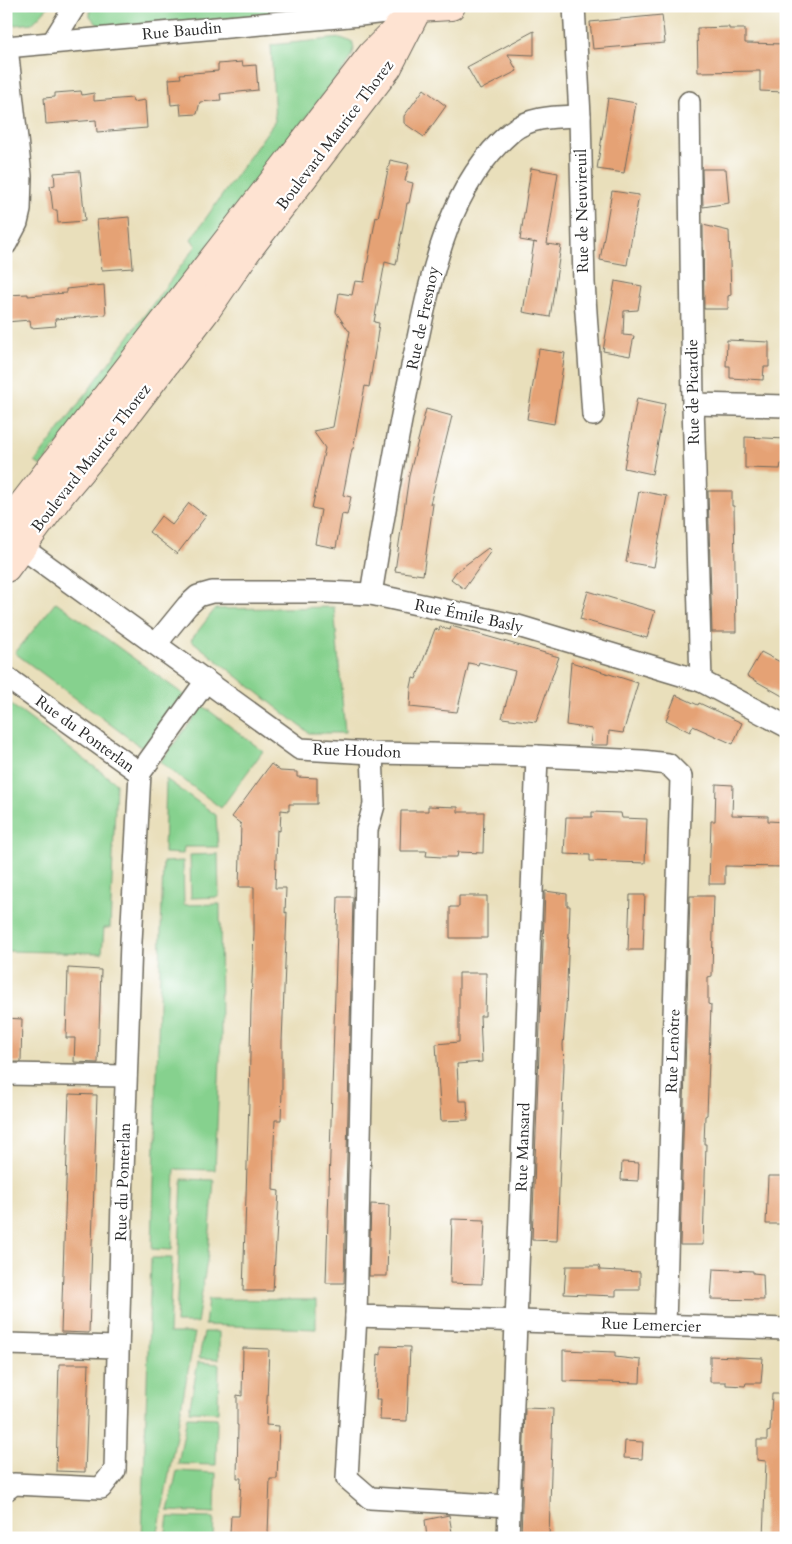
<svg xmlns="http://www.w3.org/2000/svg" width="792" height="1544" font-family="Cardo,serif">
	<rect width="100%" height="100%" fill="#fff"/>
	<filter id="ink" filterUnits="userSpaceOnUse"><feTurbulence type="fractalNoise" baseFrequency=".02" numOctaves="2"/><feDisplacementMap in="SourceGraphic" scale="10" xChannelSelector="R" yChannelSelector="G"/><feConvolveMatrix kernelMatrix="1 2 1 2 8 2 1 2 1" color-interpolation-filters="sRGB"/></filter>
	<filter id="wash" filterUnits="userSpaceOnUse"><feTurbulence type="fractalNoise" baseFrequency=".0096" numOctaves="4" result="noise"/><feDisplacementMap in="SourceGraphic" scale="20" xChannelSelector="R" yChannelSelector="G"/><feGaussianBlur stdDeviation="1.12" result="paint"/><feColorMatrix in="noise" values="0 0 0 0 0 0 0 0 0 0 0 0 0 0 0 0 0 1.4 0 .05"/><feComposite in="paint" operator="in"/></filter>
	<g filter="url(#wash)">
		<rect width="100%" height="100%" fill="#e9dfbb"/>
		<g fill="#86d18e" stroke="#587e5c">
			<path d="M6,6h43l-16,17 -27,3z"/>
			<path d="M90,6h235l-12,5 -208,18 -9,-6 -6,-7z"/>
			<path d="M341,38l11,4c3,7 2,11 -2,18l-309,406 -6,-4 161,-216 -5,-7 84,-118 -4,-76z"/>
			<path d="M56,602l131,95 -41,54 -131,-98z"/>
			<path d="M334,607l11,126h-36l-118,-93 24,-31z"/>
			<path d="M6,701l110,82 -6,145h-6l-2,25 -96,-2z"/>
			<path d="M203,706l60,45 -42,57 -61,-46z"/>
			<path d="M166,779l50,36 2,32h-34l-1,7 -19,-1z"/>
			<path d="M218,854l1,43 -28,1 -1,-43z"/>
			<path d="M183,861l1,44 36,-1 1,133 -6,133 -40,-1 -3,81 -20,-1 11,-387z"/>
			<path d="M182,1179l32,1 -6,74 -11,69h-21z"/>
			<path d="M151,1258h21l-3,75h26l-38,205h-15z"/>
			<path d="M208,1299l108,1v29l-111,-4z"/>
			<path d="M204,1332h15v27l-20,-1z"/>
			<path d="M198,1362l21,2 -1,48 -29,-1z"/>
			<path d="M187,1417l30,1 -1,47 -38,-1z"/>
			<path d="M177,1471l39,2 -1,40 -47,-2z"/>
			<path d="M168,1517l46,1 -1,20h-48z"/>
		</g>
		<g id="blocks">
			<g fill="#e5a274">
				<path d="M662,15l3,28 -72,6 -3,-27z"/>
				<path d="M729,27v2h16v14l40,1v48l-25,-1v-20l-62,1 -1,-44z"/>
				<path d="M534,31v24l-26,-1 9,17 -37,19 -13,-23z"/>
				<path d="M242,62l1,4 13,-1 2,25 -38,4 1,6 -21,2 -3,12 -16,1 -1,-11 -9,1 -2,-26 12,-1 -1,-4 38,-3v-7z"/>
				<path d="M424,89l22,17 -22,31 -20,-14v-7z"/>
				<path d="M81,91l1,4 12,-2v8l38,-3 1,4 12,-2 2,28 -50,4 -1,-12 -50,4 -2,-26 11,-1v-4z"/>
				<path d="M608,98l28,5 -12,70 -27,-4z"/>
				<path d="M390,160l19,4 -4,17 8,2 -4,20h-2l-11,62 -11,-3 -11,60 5,1 -3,22 -7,42 -4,-1 -12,63h-1l-9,46 8,2 -4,18 -5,-1 -6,34 -21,-4 6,-34 -9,-2 13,-60 -12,-17 20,-4 17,-96 -2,-1 -12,-18 3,-19 13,2 3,-14 9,1 12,-65 2,1z"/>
				<path d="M531,168l27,5 -11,71 14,2 -11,71 -27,-5 11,-70 3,1 -17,-3z"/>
				<path d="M702,169h24l3,34 -26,4z"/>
				<path d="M80,171l5,50 -27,2 -1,-13h-4l-3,-24 5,-1 -1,-12z"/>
				<path d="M612,191l27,4 -12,70 -27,-5z"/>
				<path d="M129,217l4,51 -31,2 -5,-50z"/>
				<path d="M703,225l26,6 2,64 -3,1v13h-24z"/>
				<path d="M615,281l27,5 -4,24 -14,1 -1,24 11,1 -4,20 -27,-5z"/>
				<path d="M104,285l2,30 -51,4 1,7 -25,2 -1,-8 -24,2v-27l22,-1v2l38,-3v-4z"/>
				<path d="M727,340l42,2v25h-5l-1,13 -33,-2v-12h-4z"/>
				<path d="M539,349l26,4 -11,71 -27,-5z"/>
				<path d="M637,398l28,6 -13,70 -28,-6z"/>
				<path d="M426,409l26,7 -22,88h3l-10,71 -28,-4 14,-95z"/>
				<path d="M745,437l41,2v25h-5l-1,5 -35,-1z"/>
				<path d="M639,491l28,5 -13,71 -28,-5z"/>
				<path d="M708,491h24v15h2l2,126h-24z"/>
				<path d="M189,503l17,13 -29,38 -28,-22 12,-16 11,9z"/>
				<path d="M488,548l3,3 -27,38 -13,-10 5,-7z"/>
				<path d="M588,591l67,20 -8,27 -67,-19z"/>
				<path d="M451,626l108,31 -23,65 -34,-4 13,-47 -36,-9 -1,3 -9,-2 -12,49 -47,-5 1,-20 2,-9 3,1 19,-50 4,1 1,-3 10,3z"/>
				<path d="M761,652l25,13v33l-39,-22z"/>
				<path d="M571,662l67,21 -15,50 -14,-2 -1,14h-18l2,-16 -26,-4z"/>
				<path d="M676,695l22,10 1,-2 43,20 -9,21 -40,-18 -3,6 -24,-12z"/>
				<path d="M271,764l9,7 17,1v5l20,1v26h-28v7l-8,-1 -1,21 -3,-1 -2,58h11l-1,25 2,-1 -5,130v49l-1,29h-6l-1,23 -1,47 6,1 -6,100h-30l6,-189 2,-98 3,-72v-45h-15l2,-63 -9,-7z"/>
				<path d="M716,784l17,1 -1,30 36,1v5l18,1v45l-61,-1v18h-16l2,-63h4z"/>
				<path d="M428,806l30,1v5h26l-1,41 -25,-1 -1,5h-15l-16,-1 1,-5h-27l1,-40h27z"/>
				<path d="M592,812l29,1 1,5 25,1 -2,44 -55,-2v-6l-26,-1 2,-37h26z"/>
				<path d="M545,891l22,3v12h3l-4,103 -3,36 1,20 -7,176 -25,-1z"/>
				<path d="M630,895h15l-2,55h-15z"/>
				<path d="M459,896h28v42h-37v-31h9z"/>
				<path d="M690,896h24l-1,35 -1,45 -4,1v27l3,1 -4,110 -2,1 -1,28h2l-3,101h-23z"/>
				<path d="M338,897h15l-9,386h-18z"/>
				<path d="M68,968l33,2 -3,93 -24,-1 1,-24h-9z"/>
				<path d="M459,973h27l-1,43h-5l2,46 -25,2 2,37h8l1,19 -27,1 -5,-77 23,-2z"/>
				<path d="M6,1018l16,1 -1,43h-15z"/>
				<path d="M69,1094l28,1 -8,238 -28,-1z"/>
				<path d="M622,1162l17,1 -1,18 -17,-1z"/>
				<path d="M768,1176h14v48h-16z"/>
				<path d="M371,1204l18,1 -2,71h-18z"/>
				<path d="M452,1219l33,1 -3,64 -32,-1z"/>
				<path d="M566,1266h33l1,4 40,2v18h-24v6l-52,-2z"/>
				<path d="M713,1269l40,2v2l10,1 1,26 -53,-1z"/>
				<path d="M381,1346l29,1 -3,74 -27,-1 1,-21h-5l2,-45 3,1z"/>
				<path d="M243,1348l26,1 -3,76 13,1 -2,53h-7l-2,55 -38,-1 1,-17h8l2,-38h-4l1,-53h-1v-30l5,1z"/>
				<path d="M563,1350l52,2v5l26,3 -1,23 -77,-2z"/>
				<path d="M710,1356l53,2 -2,25h-15l-1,3 -19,-1v-3h-16z"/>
				<path d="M59,1364h30l-4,108 -29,-1z"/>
				<path d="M772,1394h14v144h-23l3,-77 -9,-1v-20h10v-8l3,-1z"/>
				<path d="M525,1408l28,1 -4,129h-28z"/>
				<path d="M625,1441l18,1 -1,17 -18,-1z"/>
				<path d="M449,1515l4,23h-26l-2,-18z"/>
			</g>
		</g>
	</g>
	<g filter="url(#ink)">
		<use href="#blocks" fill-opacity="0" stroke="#6e6a5d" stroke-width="1"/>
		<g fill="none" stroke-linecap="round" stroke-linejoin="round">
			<g stroke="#6e6a5d" stroke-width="24">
				<g id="street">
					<path d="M574,6l6,110 4,167 9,132"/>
					<path d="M52,43l23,-37"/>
					<path d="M6,47l354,-32 58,-7"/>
					<path d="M689,102l4,302 8,277"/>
					<path d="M6,244l11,-21 3,-13 1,-34 -14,-129"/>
					<path d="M693,404l93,2"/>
					<path d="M10,539l290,210 72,4 165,3 105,5 26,3 13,13 -16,548"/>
					<path d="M371,594c12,-74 24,-149 40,-223 18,-82 32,-181 100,-239 20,-16 45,-15 69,-16"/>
					<path d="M156,644l31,-38 11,-10 14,-4h112l47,2 147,32 183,55 85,45"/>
					<path d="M6,677l134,96"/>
					<path d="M372,753l2,52 -7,25 -11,486 430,13"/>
					<path d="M6,1074l120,2"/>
					<path d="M356,1316l-9,162 23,20 139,8"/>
					<path d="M6,1344l112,3"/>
					<path d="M6,1490l8,-6 87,4 14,-18 7,-269 9,-259 9,-169 66,-92"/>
					<path d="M508,1538l29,-782"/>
				</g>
			</g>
			<g stroke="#6e6a5d" stroke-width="30">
				<g id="secondary">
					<path d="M418,8l33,-2"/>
					<path d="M6,526l366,-472 29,-29"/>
					<path d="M6,568l58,-78 52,-62 89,-116 41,-60 142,-185 30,-59"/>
				</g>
			</g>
			<use href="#street" stroke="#fff" stroke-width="21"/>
			<use href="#secondary" stroke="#fee3d2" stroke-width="28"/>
		</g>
	</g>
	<g text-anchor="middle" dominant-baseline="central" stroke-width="4.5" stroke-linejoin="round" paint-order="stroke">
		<g font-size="16" fill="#2b2b2b" stroke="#fff">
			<text transform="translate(182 31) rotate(-5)">Rue Baudin</text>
			<text transform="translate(335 135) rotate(-53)">Boulevard Maurice Thorez</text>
			<text transform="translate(582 211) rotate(-91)">Rue de Neuvireuil</text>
			<text transform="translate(423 318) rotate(-78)">Rue de Fresnoy</text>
			<text transform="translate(693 392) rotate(-91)">Rue de Picardie</text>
			<text transform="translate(91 458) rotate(-52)">Boulevard Maurice Thorez</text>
			<text transform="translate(469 616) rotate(12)">Rue Émile Basly</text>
			<text transform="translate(85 734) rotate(36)">Rue du Ponterlan</text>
			<text transform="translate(357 751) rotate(2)">Rue Houdon</text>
			<text transform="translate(673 1051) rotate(-88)">Rue Lenôtre</text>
			<text transform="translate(523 1147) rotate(-88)">Rue Mansard</text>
			<text transform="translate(123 1182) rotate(-88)">Rue du Ponterlan</text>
			<text transform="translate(651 1325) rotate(2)">Rue Lemercier</text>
		</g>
	</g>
	<rect width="792" height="1544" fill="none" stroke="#fff" stroke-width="25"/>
</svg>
